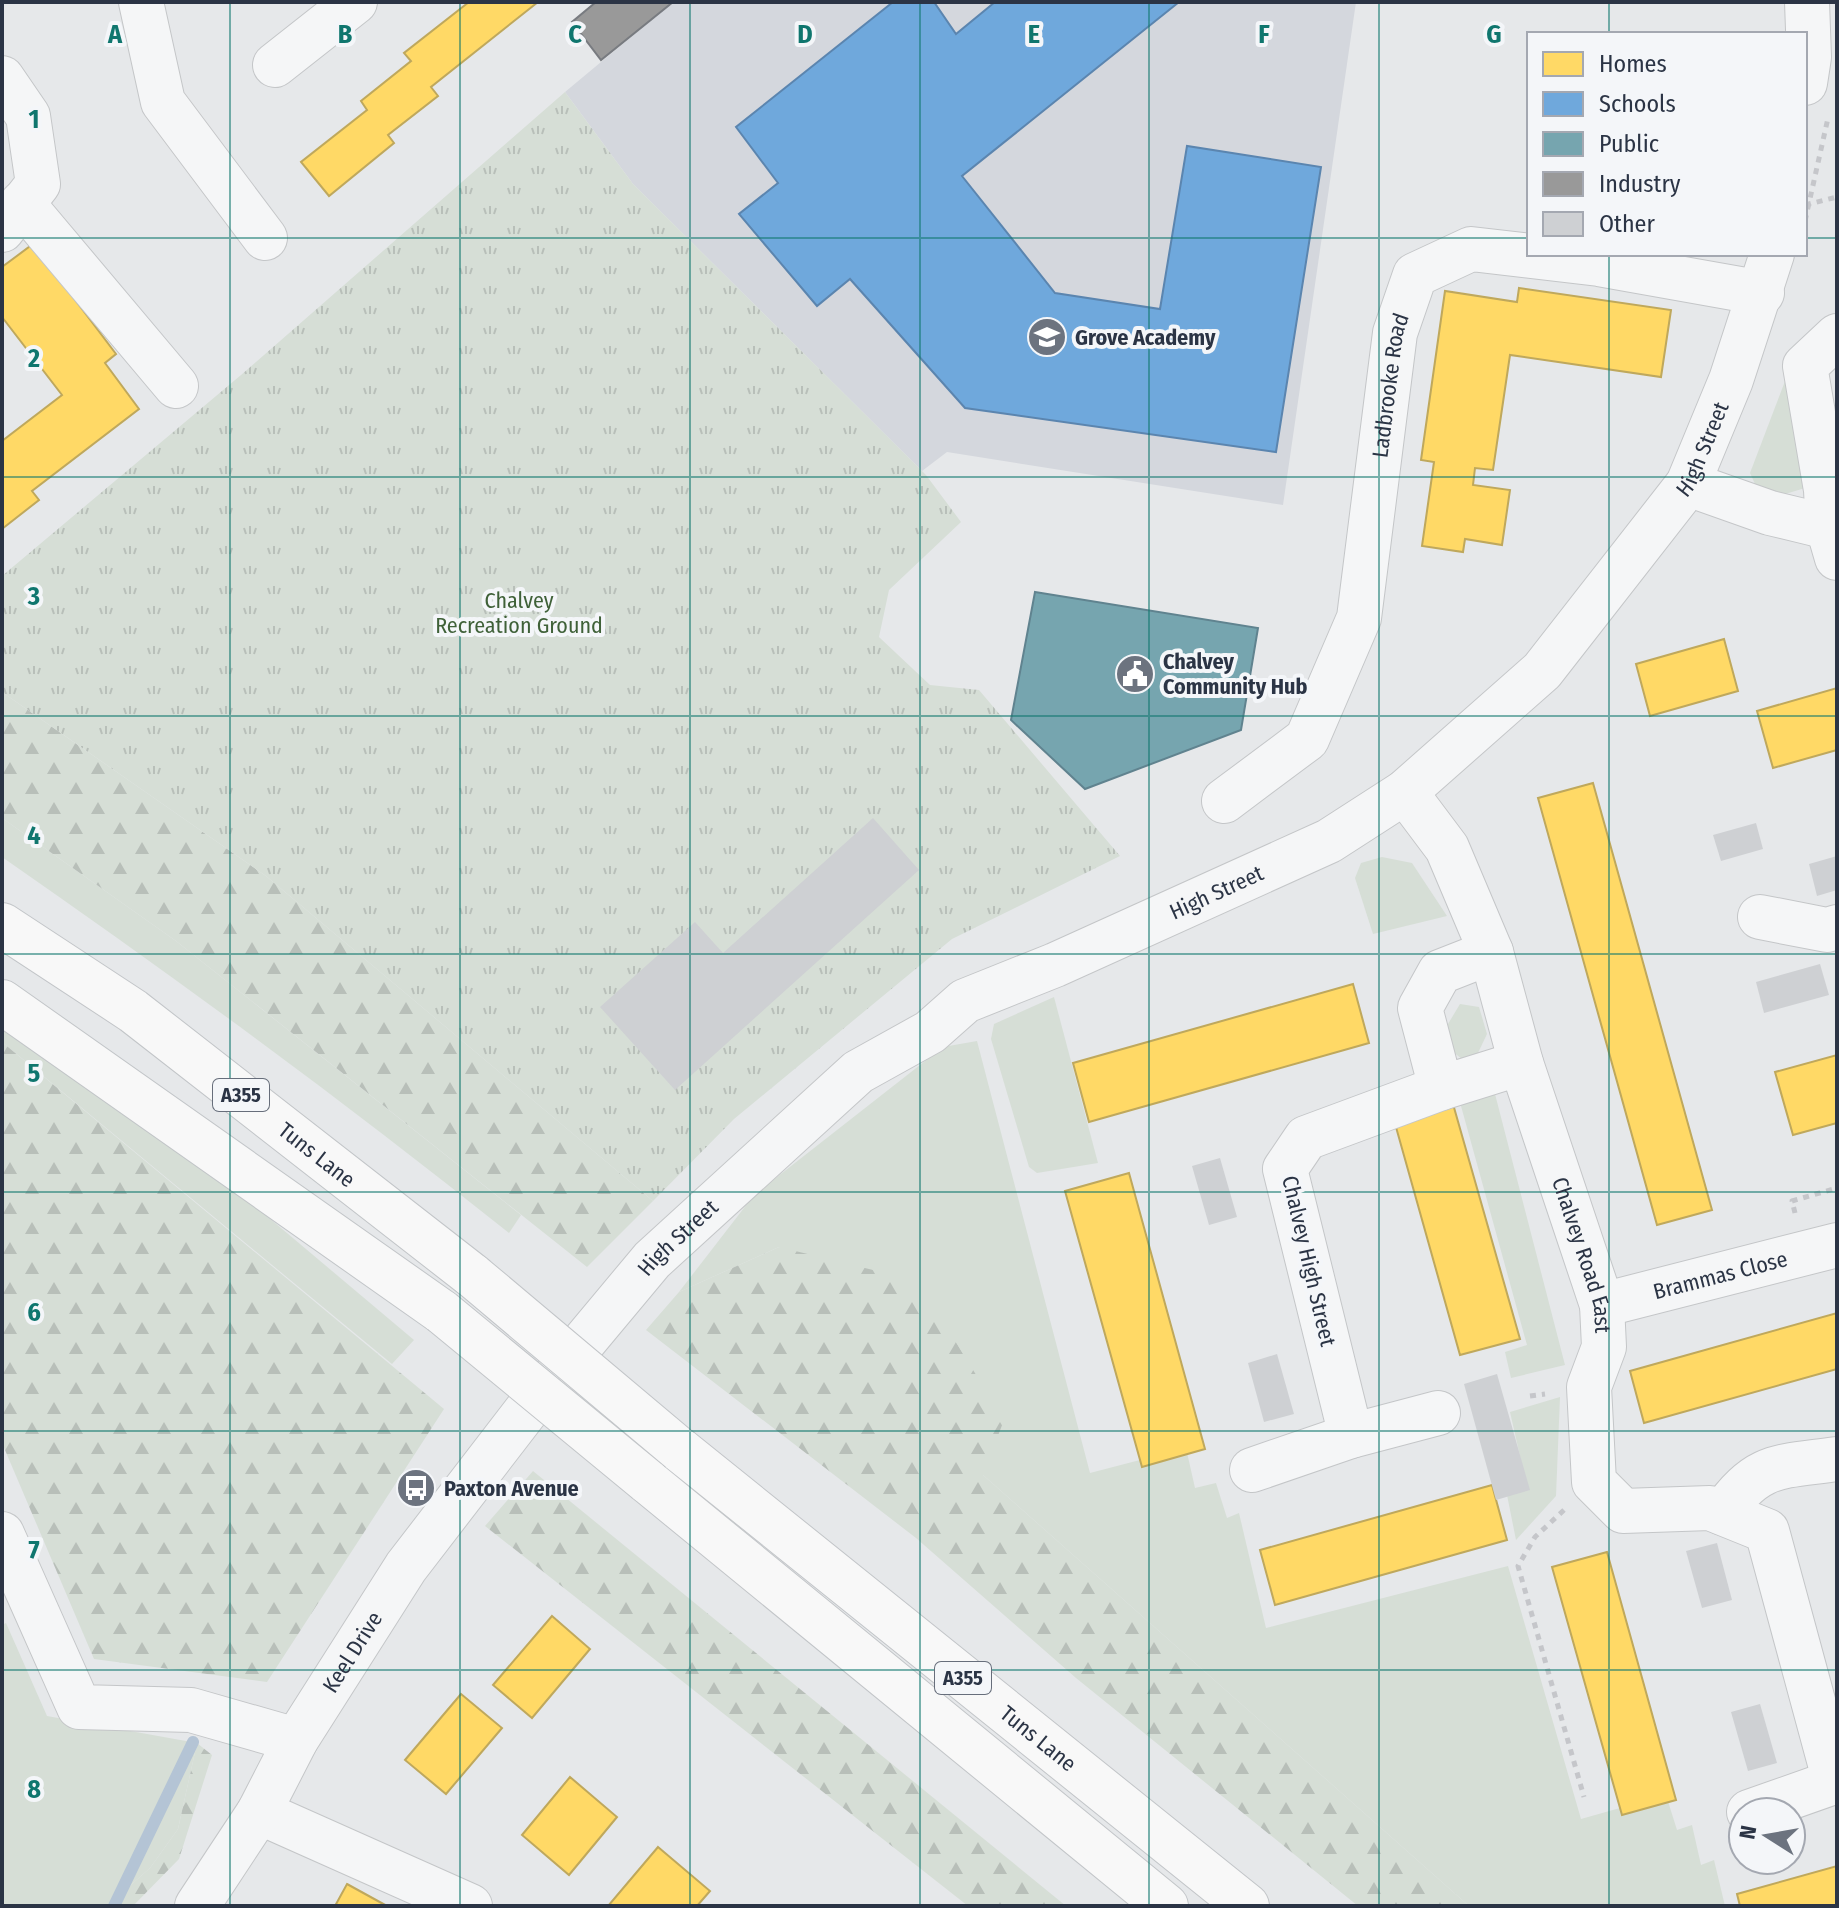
<svg xmlns="http://www.w3.org/2000/svg" width="1839" height="1908" font-family="'Fira Sans Condensed',sans-serif">
	<defs>
		<pattern id="forest-firs" width="22" height="20" patternUnits="userSpaceOnUse" patternTransform="scale(2)"><rect width="22" height="20" fill="#d6ded6"/><path d="M5 1l3.5 6h-7zM16 11l3.5 6h-7z" fill="#b8bfb9"/></pattern>
		<pattern id="park-tufts" width="24" height="20" patternUnits="userSpaceOnUse" patternTransform="scale(2)"><rect width="24" height="20" fill="#d6ded6"/><path d="M3 7l-1-3M5 7V3M7 7l1-3M15 17l-1-3M17 17v-4M19 17l1-3" fill="none" stroke="#b8bfb9"/></pattern>
	</defs>
	<rect width="100%" height="100%" fill="#e6e8ea"/>
	<path fill="#d4d7dd" d="M673,2h683l-73,503 -336,-53 -25,19 -289,-287 -68,-92z"/>
	<g fill="#d6ded6">
		<path d="M1787,376l18,112 -23,7 -27,-11 -5,-11z"/>
		<path d="M2,818l174,123 345,274 -12,18c-164,-131 -334,-256 -507,-376z"/>
		<path d="M1382,857l30,6 35,53 -74,18 -18,-56 6,-15z"/>
		<path d="M1054,997l44,166 -61,10 -8,-6 -38,-128 3,-15z"/>
		<path d="M1460,1004l19,3 8,27 -10,21 -15,4 -15,-12 1,-23z"/>
		<path d="M2,1009l197,150 215,181 -22,24 -390,-322z"/>
		<path d="M977,1041l113,432 96,-25 9,40 21,-5 11,35 12,-5 27,115 242,-62 73,253 85,-24 11,35 15,-5 9,40 13,-5 11,46h-256l-486,-431 -204,-228 -100,45 75,-97 189,-148z"/>
		<path d="M1495,1094l70,271 -54,13 -6,-26 22,-7 -66,-239 2,-10z"/>
		<path d="M1560,1397l-4,99 -40,44 -9,-45 20,-8 -17,-75z"/>
		<path d="M6,1623l41,93 150,27 -19,86 -28,39 -43,38h-105v-281z"/>
	</g>
	<g fill="url(#forest-firs)">
		<path d="M2,692l264,184 387,325 -66,66 -411,-326 -174,-123z"/>
		<path d="M2,1042l442,367 -177,273 -173,-23 -92,-216z"/>
		<path d="M779,1247l139,34 86,139 -21,55 486,431h-111l-282,-228 -160,-140 -270,-208 33,-38z"/>
		<path d="M533,1471l533,435h-98l-483,-380z"/>
		<path d="M197,1743l15,12 -33,104 -46,47h-26l43,-38 28,-39z"/>
	</g>
	<path fill="url(#park-tufts)" d="M565,92l68,92 293,291 35,47 -72,68 -10,47 51,48 49,5 141,166 -168,83 -218,180 -81,82 -387,-325 -264,-184v-116l239,-201z"/>
	<g fill="#ffd966" stroke="#bfa85c" stroke-width="2">
		<path d="M469,2h69l-107,85 7,9 -50,39 6,8 -65,53 -28,-34 66,-52 -6,-9 50,-40 -7,-8z"/>
		<path d="M33,244l83,110 -11,9 34,46 -107,82 7,9 -37,29v-88l60,-46 -60,-78v-50z"/>
		<path d="M1519,288l152,22 -10,67 -151,-22 -17,115 -18,-2 -2,17 37,5 -8,55 -37,-6 -2,13 -41,-6 12,-84 -13,-2 24,-169 72,11z"/>
		<path d="M1724,639l14,52 -88,25 -14,-52z"/>
		<path d="M1837,688v62l-64,18 -16,-57z"/>
		<path d="M1593,783l119,427 -55,15 -119,-427z"/>
		<path d="M1353,984l16,59 -280,79 -16,-59z"/>
		<path d="M1837,1055v68l-44,12 -18,-63z"/>
		<path d="M1453,1104l67,235 -60,16 -66,-235z"/>
		<path d="M1129,1173l76,276 -63,18 -77,-276z"/>
		<path d="M1837,1313v56l-193,54 -14,-52z"/>
		<path d="M1492,1485l15,55 -232,65 -15,-55z"/>
		<path d="M1607,1552l69,248 -54,15 -70,-248z"/>
		<path d="M552,1616l38,33 -58,69 -39,-33z"/>
		<path d="M461,1694l41,34 -56,66 -41,-34z"/>
		<path d="M570,1777l47,40 -48,58 -47,-40z"/>
		<path d="M658,1847l52,44 -13,15h-89z"/>
		<path d="M1837,1866v40h-97l-3,-12z"/>
		<path d="M347,1884l40,22h-52z"/>
	</g>
	<path fill="#6fa8dc" stroke="#5b85af" stroke-width="2" d="M893,2h41l22,32 39,-32h184l-217,174 93,117 105,16 27,-163 134,21 -45,285 -311,-44 -115,-129 -33,27 -78,-92 39,-31 -42,-56z"/>
	<path fill="#76a5af" stroke="#60838f" stroke-width="2" d="M1035,592l223,36 -17,102 -156,59 -74,-69z"/>
	<path fill="#999" stroke="#787b80" stroke-width="2" d="M596,2h77l-72,58 -29,-38z"/>
	<g fill="none" stroke-linecap="round" stroke-linejoin="round">
		<path stroke="#b4c4d5" stroke-width="12" d="M114,1906l79,-164"/>
	</g>
	<g fill="#ced0d3">
		<path d="M873,818l46,52 -244,220 -75,-83 95,-85 28,31z"/>
		<path d="M1756,823l7,26 -42,12 -8,-26z"/>
		<path d="M1837,856v34l-20,6 -8,-32z"/>
		<path d="M1820,964l9,31 -65,18 -8,-31z"/>
		<path d="M1220,1158l17,59 -28,8 -17,-59z"/>
		<path d="M1277,1354l17,60 -30,8 -16,-59z"/>
		<path d="M1497,1374l33,116 -34,10 -32,-116z"/>
		<path d="M1717,1543l15,57 -30,8 -16,-57z"/>
		<path d="M1760,1704l17,59 -29,8 -17,-59z"/>
	</g>
	<g fill="none" stroke-linecap="round" stroke-linejoin="round">
		<g stroke="#c4c6c8" stroke-width="46">
			<g id="minor">
				<path d="M141,2l22,100 102,136"/>
				<path d="M275,65l80,-63"/>
				<path d="M2,78l26,38 10,68 -36,46"/>
				<path d="M1805,83l4,-26 -2,-55"/>
				<path d="M22,203l154,183"/>
				<path d="M1837,336l-32,30 21,124 2,37 9,31"/>
				<path d="M1688,484l82,29 58,14"/>
				<path id="s1" d="M1405,792l42,56 44,104 30,111 81,242 2,42 -15,40 5,95 29,29 87,-3 57,23 68,251"/>
				<path id="s2" d="M1224,801l83,-62 52,-121 36,-285 20,-58 56,-26 128,15 163,29"/>
				<path d="M1760,917l67,13 10,-3"/>
				<path d="M1491,952l-51,20 -20,36 21,80 80,-25"/>
				<path id="s3" d="M1602,1305l235,-60"/>
				<path d="M1351,1436l-66,-267 21,-31 135,-50"/>
				<path d="M1252,1470l99,-34 87,-23"/>
				<path d="M1723,1513c34,-51 58,-46 114,-54"/>
				<path d="M2,1534l77,173 112,3 105,30"/>
				<path d="M259,1812l211,94"/>
				<path d="M1749,1812l88,-31"/>
				<path id="s4" d="M197,1906l62,-94 37,-72 110,-173 120,-156 126,-151 206,-188 72,-40 35,-31 90,-36 274,-124 76,-49 137,-121 146,-187 43,-104 41,-126"/>
			</g>
		</g>
		<g stroke="#c2c5c8" stroke-width="46">
			<g id="major">
				<path id="s5" d="M2,925l131,86 340,265"/>
				<path d="M2,1002l440,310"/>
				<path id="s6" d="M680,1450l567,456"/>
				<path d="M647,1481l519,425"/>
			</g>
		</g>
		<g stroke="#c5c6ca" stroke-width="5" stroke-dasharray="6 6" stroke-linecap="butt">
			<path d="M1805,205l32,-8"/>
			<path d="M1805,221l23,-103"/>
			<path d="M1795,1213l-3,-12 45,-13"/>
			<path d="M1530,1396l15,-2"/>
			<path d="M1564,1510l-29,27 -17,29 66,231"/>
		</g>
		<use href="#minor" stroke="#f5f6f7" stroke-width="44"/>
		<use href="#major" stroke="#f8f8f8" stroke-width="44"/>
		<g stroke="#c2c5c8" stroke-width="46" stroke-linecap="butt">
			<g id="major-bridge">
				<path d="M473,1276l207,174"/>
				<path d="M442,1312l205,169"/>
			</g>
		</g>
		<use href="#major-bridge" stroke="#f8f8f8" stroke-width="44"/>
	</g>
	<path fill="none" stroke="#0f766e" stroke-width="2" stroke-opacity="0.55" d="M230,2v1904M460,2v1904M690,2v1904M920,2v1904M1149,2v1904M1379,2v1904M1609,2v32M2,238h1527M1805,238h32M1609,254v1652M2,477h1835M2,716h1835M2,954h1835M2,1192h1835M2,1431h1835M2,1670h1835"/>
	<defs>
		<g id="school-disc" transform="scale(2)"><circle r="9.5" fill="#6c737f" stroke="#f4f6f9"/><path d="M0-5L7-2L0 1L-7-2ZM-4 1L0 2.5L4 1V4Q0 6-4 4Z" fill="#fff"/></g>
		<g id="civic-disc" transform="scale(2)"><circle r="9.5" fill="#6c737f" stroke="#f4f6f9"/><path d="M-.6-6.5H3V-4.5H.6V-3L4-1V1h2V6H-6V1h2V-1L-.6-3ZM-1.2 2.5V6h2.4V2.5Z" fill="#fff"/></g>
		<g id="bus-disc" transform="scale(2)"><circle r="9.5" fill="#6c737f" stroke="#f4f6f9"/><path d="M-5-6H5V4H4V6H2V4H-2V6H-4V4H-5ZM-3.5-4V0h7V-4ZM-3.5 1.2v1.5H-2V1.2ZM2 1.2v1.5H3.5V1.2Z" fill="#fff"/></g>
	</defs>
	<g fill-rule="evenodd">
		<use href="#school-disc" x="1047" y="337"/>
		<use href="#civic-disc" x="1135" y="674"/>
		<use href="#bus-disc" x="416" y="1488"/>
	</g>
	<g text-anchor="middle" dominant-baseline="central" stroke-width="8" stroke-linejoin="round" paint-order="stroke">
		<g fill="#f4f6f9" stroke="#676e7b" stroke-width="2">
			<rect x="213" y="1079" width="56" height="32" rx="6"/>
			<rect x="935" y="1662" width="56" height="32" rx="6"/>
		</g>
		<g font-size="20" font-weight="bold" fill="#2b3445">
			<text x="241" y="1095">A355</text>
			<text x="963" y="1678">A355</text>
		</g>
		<g font-size="22" font-weight="bold" fill="#2b3445" stroke="#f4f6f9" text-anchor="start">
			<text x="1075" y="337">Grove Academy</text>
			<text x="1163" y="661">Chalvey<tspan x="1163" dy="25">Community Hub</tspan></text>
			<text x="444" y="1488">Paxton Avenue</text>
		</g>
		<g font-size="22" fill="#2b3445" stroke="#f4f6f9">
			<text stroke="none"><textPath href="#s2" startOffset="470">Ladbrooke Road</textPath></text>
			<text stroke="none"><textPath href="#s4" startOffset="2146">High Street</textPath></text>
			<text stroke="none"><textPath href="#s4" startOffset="1474">High Street</textPath></text>
			<text stroke="none"><textPath href="#s5" startOffset="390">Tuns Lane</textPath></text>
			<text stroke="none"><textPath href="#s4" startOffset="826">High Street</textPath></text>
			<text stroke="none"><textPath href="#s1" startOffset="500">Chalvey Road East</textPath></text>
			<text transform="translate(1309 1261) rotate(77)">Chalvey High Street</text>
			<text stroke="none"><textPath href="#s3" startOffset="122">Brammas Close</textPath></text>
			<text stroke="none"><textPath href="#s4" startOffset="298">Keel Drive</textPath></text>
			<text stroke="none"><textPath href="#s6" startOffset="460">Tuns Lane</textPath></text>
		</g>
		<g font-size="22" fill="#3f6138" stroke="#f4f6f9">
			<text x="519" y="600">Chalvey<tspan x="519" dy="25">Recreation Ground</tspan></text>
		</g>
	</g>
	<g font-size="26" text-anchor="middle" font-weight="bold" fill="#0f766e" stroke="#f4f6f9" stroke-width="8" stroke-linejoin="round" paint-order="stroke">
		<text x="115" y="43">A</text>
		<text x="345" y="43">B</text>
		<text x="575" y="43">C</text>
		<text x="805" y="43">D</text>
		<text x="1034" y="43">E</text>
		<text x="1264" y="43">F</text>
		<text x="1494" y="43">G</text>
		<text x="34" y="128">1</text>
		<text x="34" y="367">2</text>
		<text x="34" y="605">3</text>
		<text x="34" y="844">4</text>
		<text x="34" y="1082">5</text>
		<text x="34" y="1321">6</text>
		<text x="34" y="1559">7</text>
		<text x="34" y="1798">8</text>
	</g>
	<rect width="1839" height="1908" fill="none" stroke="#2b3445" stroke-width="8"/>
	<rect x="1527" y="32" width="280" height="224" fill="#f4f6f9" stroke="#a4a8b1" stroke-width="2"/>
	<rect x="1543" y="52" width="40" height="24" fill="#ffd966" stroke="#a4a8b1" stroke-width="2"/>
	<text x="1599" y="72" font-size="24" fill="#2b3445">Homes</text>
	<rect x="1543" y="92" width="40" height="24" fill="#6fa8dc" stroke="#a4a8b1" stroke-width="2"/>
	<text x="1599" y="112" font-size="24" fill="#2b3445">Schools</text>
	<rect x="1543" y="132" width="40" height="24" fill="#76a5af" stroke="#a4a8b1" stroke-width="2"/>
	<text x="1599" y="152" font-size="24" fill="#2b3445">Public</text>
	<rect x="1543" y="172" width="40" height="24" fill="#999999" stroke="#a4a8b1" stroke-width="2"/>
	<text x="1599" y="192" font-size="24" fill="#2b3445">Industry</text>
	<rect x="1543" y="212" width="40" height="24" fill="#ced0d3" stroke="#a4a8b1" stroke-width="2"/>
	<text x="1599" y="232" font-size="24" fill="#2b3445">Other</text>
	<g transform="translate(1767 1836) rotate(281)"><circle r="38" fill="#f4f6f9" stroke="#a4a8b1" stroke-width="2"/>
	<path d="M0-6L14 30L0 20L-14 30Z" fill="#6c737f"/>
	<text y="-12" font-size="22" font-weight="bold" text-anchor="middle" fill="#2b3445">N</text>
	</g>
</svg>
